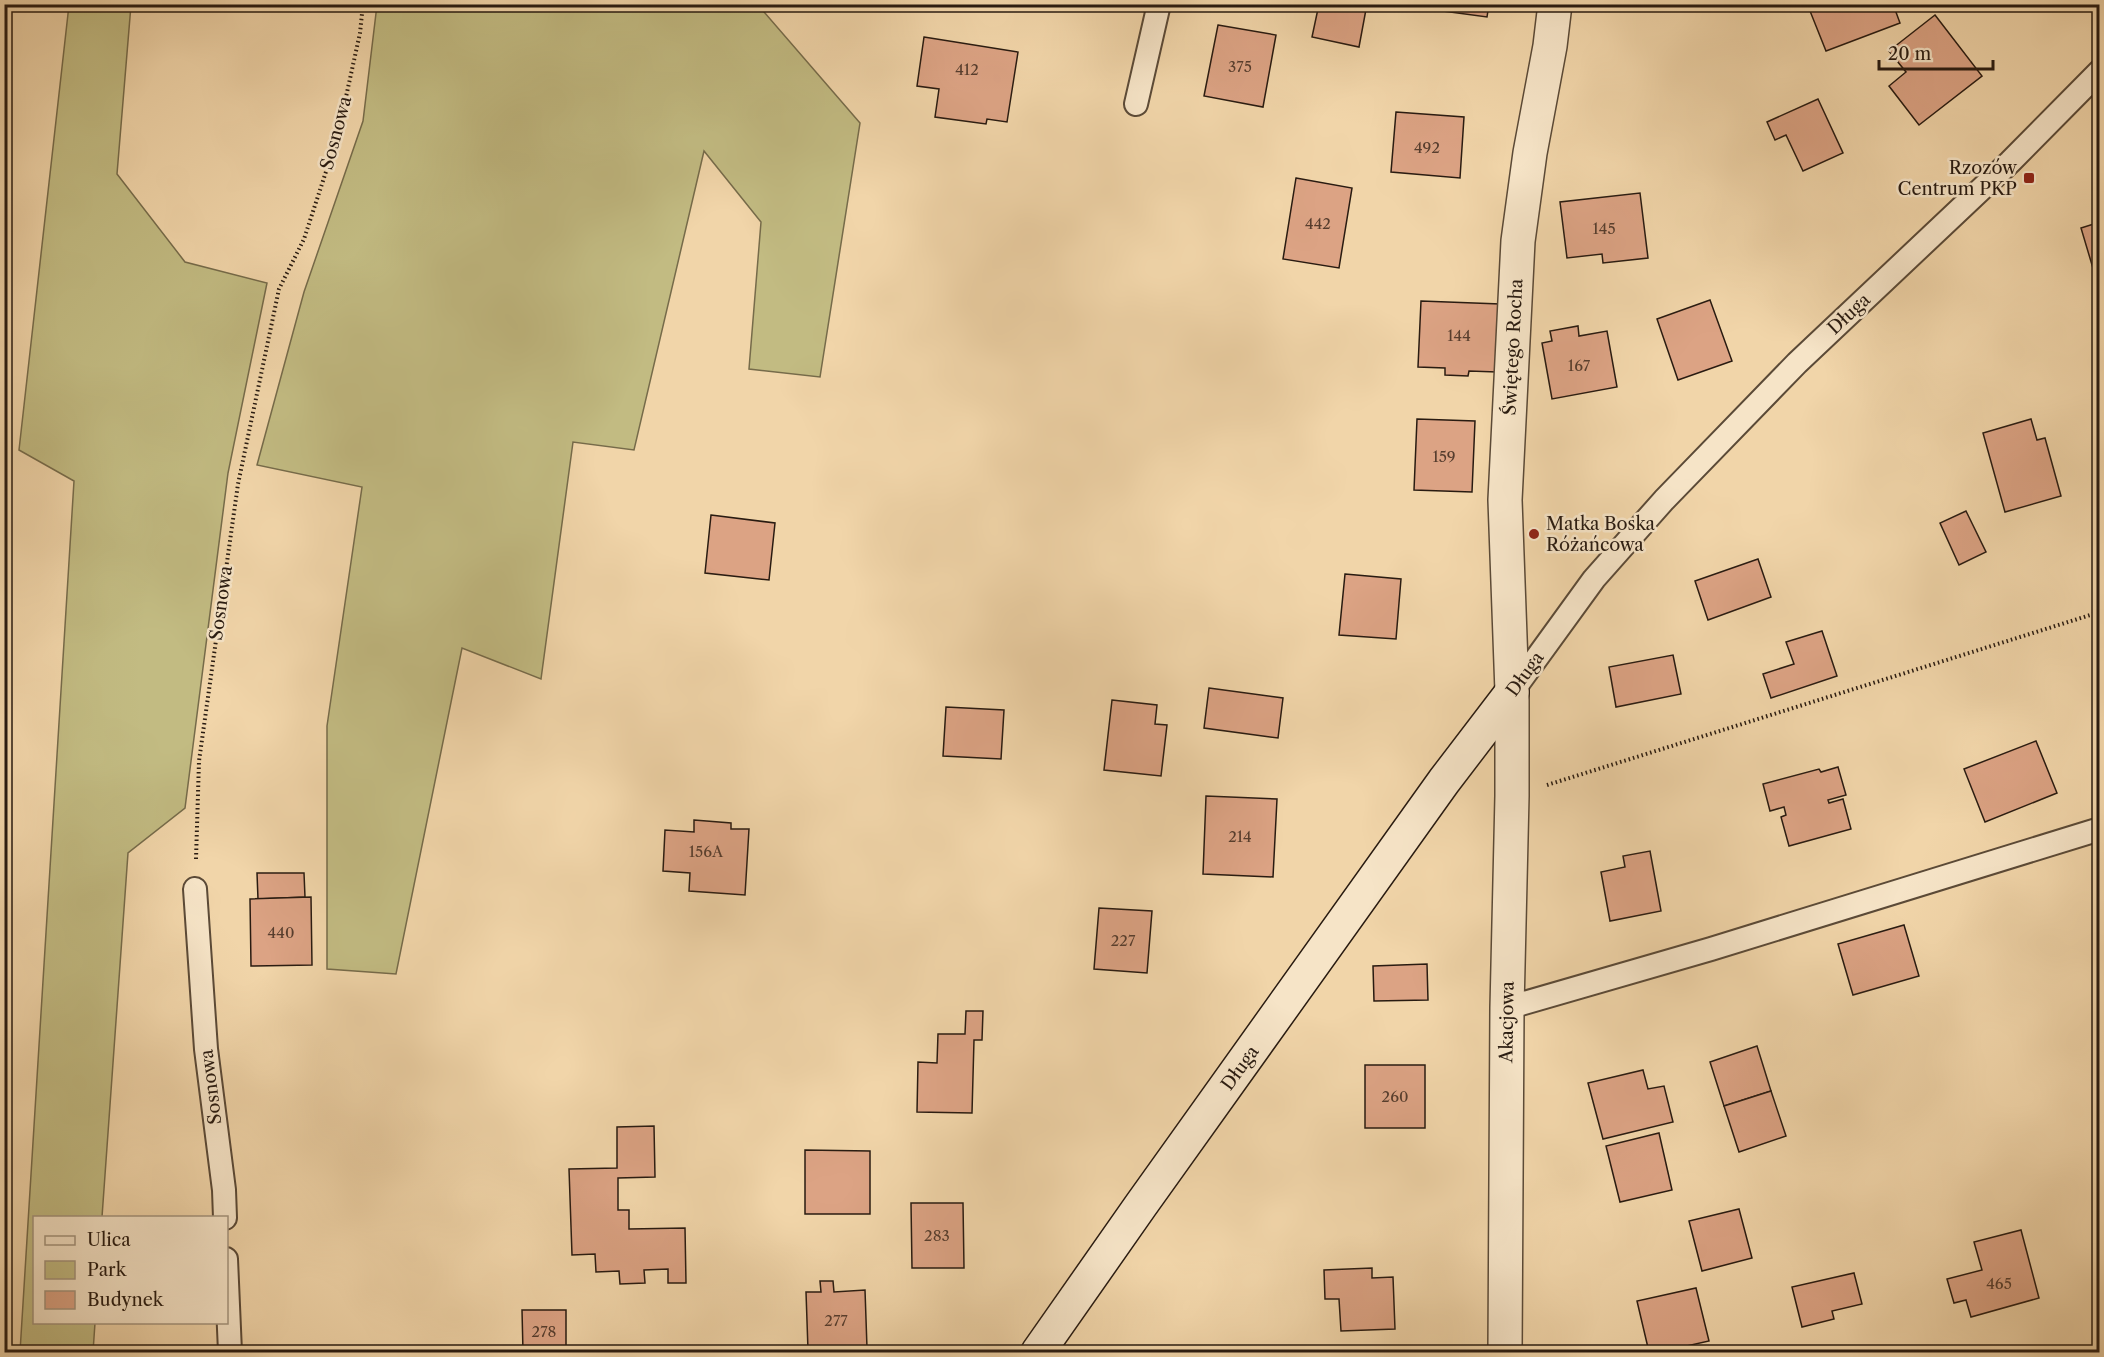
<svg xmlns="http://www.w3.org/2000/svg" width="2104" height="1357" font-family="'Libre Caslon Text',serif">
	<rect width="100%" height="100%" fill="#f1d5a9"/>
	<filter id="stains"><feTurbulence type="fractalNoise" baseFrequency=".00333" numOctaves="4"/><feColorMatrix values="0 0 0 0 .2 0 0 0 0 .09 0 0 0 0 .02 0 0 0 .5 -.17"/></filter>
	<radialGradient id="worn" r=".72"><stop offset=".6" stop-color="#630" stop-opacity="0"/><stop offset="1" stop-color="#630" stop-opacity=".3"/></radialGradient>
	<g fill="#c2bb82" stroke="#766b4a" stroke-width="1.5">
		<path d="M69,5h62l-14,169 68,88 82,21 -39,190 -43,335 -57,45 -26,364 -68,1v104l61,1 -2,29h-73l54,-871 -55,-31z"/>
		<path d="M377,5h381l102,118 -40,254 -71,-8 12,-147 -57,-71 -70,299 -61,-8 -32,237 -79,-31 -66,326 -69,-5v-243l35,-239 -105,-22 47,-173 59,-171z"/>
	</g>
	<g fill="#dca384" stroke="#291b11" stroke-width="1.5">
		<path d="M1319,4h48l-8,43 -47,-10z"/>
		<path d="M1422,4h67l-2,13 -66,-9z"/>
		<path d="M1827,4h66l7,19 -74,28 -16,-40z"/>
		<path d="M1935,15l47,61 -63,49 -30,-39 17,-14 -17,-21z"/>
		<path d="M1218,25l58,10 -13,72 -59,-11z"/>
		<path d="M924,37l94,15 -11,70 -20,-3 -1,5 -51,-7 4,-28 -22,-3z"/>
		<path d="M1818,99l25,54 -40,18 -17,-36 -11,5 -8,-18z"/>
		<path d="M1396,112l68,5 -4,61 -69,-6z"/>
		<path d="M1296,178l56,10 -13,80 -56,-9z"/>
		<path d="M1640,193l8,65 -45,5 -1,-9 -35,4 -7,-56z"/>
		<path d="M2100,222v51l-5,2 -14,-47z"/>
		<path d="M1710,300l22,61 -54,19 -21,-61z"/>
		<path d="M1421,301l79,3 -3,68 -28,-1 -1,5 -23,-1v-7l-27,-1z"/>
		<path d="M1578,326l1,10 28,-5 10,56 -65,12 -10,-56 10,-2 -2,-10z"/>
		<path d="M1417,419l58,2 -3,71 -58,-2z"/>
		<path d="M2031,419l6,21 8,-2 16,58 -56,16 -22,-79z"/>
		<path d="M1966,511l20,41 -27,13 -19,-42z"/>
		<path d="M711,515l64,8 -6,57 -64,-7z"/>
		<path d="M1758,559l13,38 -63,23 -13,-39z"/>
		<path d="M1345,574l56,5 -5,60 -57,-4z"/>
		<path d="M1822,631l15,45 -66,22 -8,-24 31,-10 -8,-22z"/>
		<path d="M1673,655l8,39 -65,13 -7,-40z"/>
		<path d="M1209,688l74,10 -5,40 -74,-10z"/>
		<path d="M1112,700l45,5 -2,19 12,1 -6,51 -57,-6z"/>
		<path d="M946,707l58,3 -3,49 -58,-3z"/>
		<path d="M2036,741l21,52 -72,29 -21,-53z"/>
		<path d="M1838,767l8,28 -18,5 1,3 14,-4 8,30 -62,17 -8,-29 5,-2 -2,-8 -14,4 -7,-27 56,-15 2,3z"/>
		<path d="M1206,796l71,3 -4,78 -70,-3z"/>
		<path d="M694,820l37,3v6h18l-4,66 -56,-4 1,-18 -27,-2 2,-41 29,2z"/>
		<path d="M1650,851l11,60 -51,10 -9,-49 24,-5 -2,-11z"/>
		<path d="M257,873h47l1,24 -47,2z"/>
		<path d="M311,897l1,68 -61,1 -1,-67z"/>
		<path d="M1099,908l53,3 -5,62 -53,-4z"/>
		<path d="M1904,925l15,51 -66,19 -15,-51z"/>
		<path d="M1427,964l1,36 -54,1 -1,-35z"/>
		<path d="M966,1011h17l-1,29h-8l-2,73 -55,-1 1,-50 19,1 1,-29h27z"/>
		<path d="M1757,1046l14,45 -47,15 -14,-44z"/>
		<rect x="1365" y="1065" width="60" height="63"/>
		<path d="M1643,1070l5,19 16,-3 9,36 -70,17 -15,-56z"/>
		<path d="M1771,1091l15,45 -47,16 -15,-46z"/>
		<path d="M654,1126l1,51 -37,1v32h11v19l56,-1 1,55h-18v-14l-24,1 1,13 -25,1 -1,-13 -23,1 -1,-18 -23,1 -3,-86 48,-1v-41z"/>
		<path d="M1659,1133l13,57 -52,12 -14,-56z"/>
		<path d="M805,1150l65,1v63h-65z"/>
		<path d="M911,1203h52l1,65h-52z"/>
		<path d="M1739,1209l13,49 -50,13 -13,-50z"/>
		<path d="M2021,1230l18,68 -68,19 -5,-17 -12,3 -7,-24 35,-9 -8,-28z"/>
		<path d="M1372,1268v10l21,-1 2,52 -54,2 -2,-32h-14l-1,-29z"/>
		<path d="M1854,1273l8,31 -30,7 2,8 -32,8 -10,-40z"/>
		<path d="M820,1281h13l1,11 31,-2 2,58 -59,2 -2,-58h15z"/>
		<path d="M1696,1288l13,53 -49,11h-11l-12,-51z"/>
		<path d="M522,1310h44v41l-43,1z"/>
		<path d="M672,1346v6h-22v-5z"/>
	</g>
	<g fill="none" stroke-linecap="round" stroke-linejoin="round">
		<g stroke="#5b4a37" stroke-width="26">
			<g id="lane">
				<path d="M1136,104l23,-100"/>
				<path d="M1512,692l82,-113 70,-79 133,-137 213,-201 90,-91"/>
				<path d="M195,889l11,160 18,141 1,28"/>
				<path d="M1507,1008l204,-59 389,-120"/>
				<path d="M226,1259l4,93"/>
			</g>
		</g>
		<g stroke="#5b4a37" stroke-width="36">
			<path id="street" d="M1505,1352l2,-344 5,-212v-104l-7,-192 13,-259 12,-88 20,-107 5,-42"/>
		</g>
		<g stroke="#291b11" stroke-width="36">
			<path id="secondary" d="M1038,1352l103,-147 303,-424 68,-89"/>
		</g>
		<g stroke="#291b11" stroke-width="4" stroke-dasharray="1.5 3" stroke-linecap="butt">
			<path d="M1547,785l553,-173"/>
			<path d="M196,859l3,-98 39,-277 41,-195 25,-50 33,-101 23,-105 3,-29"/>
		</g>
		<use href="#lane" stroke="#f6e4c7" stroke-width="22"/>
		<use href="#street" stroke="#f6e4c7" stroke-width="33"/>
		<use href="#secondary" stroke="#f6e4c7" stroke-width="33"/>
	</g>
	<g fill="#8f2418" stroke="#f6e4c7" stroke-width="2">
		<rect x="2023" y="172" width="12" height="12" rx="3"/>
		<circle cx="1534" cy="534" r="6"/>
	</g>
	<g text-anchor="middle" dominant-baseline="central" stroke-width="5" stroke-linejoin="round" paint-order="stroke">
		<g font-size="15" fill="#563d2e">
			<text x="1240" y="66">375</text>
			<text x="967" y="69">412</text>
			<text x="1427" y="147">492</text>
			<text x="1318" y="223">442</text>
			<text x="1604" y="228">145</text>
			<text x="1459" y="335">144</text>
			<text x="1579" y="365">167</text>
			<text x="1444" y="456">159</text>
			<text x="1240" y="836">214</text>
			<text x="706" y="851">156A</text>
			<text x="281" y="932">440</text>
			<text x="1123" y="940">227</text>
			<text x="1395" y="1096">260</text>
			<text x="937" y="1235">283</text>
			<text x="1999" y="1283">465</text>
			<text x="836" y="1320">277</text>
			<text x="544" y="1331">278</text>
		</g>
		<g font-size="18" fill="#291b11" stroke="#f6e4c7">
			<text transform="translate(336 133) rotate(-75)">Sosnowa</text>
			<text transform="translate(1849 314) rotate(-43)">Długa</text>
			<text transform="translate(1513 347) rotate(-87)">Świętego Rocha</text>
			<text transform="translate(221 603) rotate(-82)">Sosnowa</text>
			<text transform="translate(1525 674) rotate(-54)">Długa</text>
			<text transform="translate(1507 1022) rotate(-89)">Akacjowa</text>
			<text transform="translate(1240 1068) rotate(-54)">Długa</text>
			<text transform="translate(211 1087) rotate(-97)">Sosnowa</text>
		</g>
		<g font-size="18" fill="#291b11" stroke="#f6e4c7" text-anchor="end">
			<text x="2017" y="168">Rzozów<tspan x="2017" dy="21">Centrum PKP</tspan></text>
			<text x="1546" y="524" text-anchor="start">Matka Boska<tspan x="1546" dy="21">Różańcowa</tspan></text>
		</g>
	</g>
	<rect width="2104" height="1357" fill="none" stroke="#f1d5a9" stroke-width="24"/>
	<rect x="6" y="6" width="2092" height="1345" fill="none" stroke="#291b11" stroke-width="3"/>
	<rect x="12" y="12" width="2080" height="1333" fill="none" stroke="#291b11" stroke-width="1.5"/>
	<rect x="33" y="1216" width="195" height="108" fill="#f6e4c7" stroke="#a4947e" stroke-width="1.5"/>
	<rect x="45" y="1236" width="30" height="9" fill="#f6e4c7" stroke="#a4947e" stroke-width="1.5"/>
	<text x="87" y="1246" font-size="18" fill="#291b11">Ulica</text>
	<rect x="45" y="1261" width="30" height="18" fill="#c2bb82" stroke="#a4947e" stroke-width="1.5"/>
	<text x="87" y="1276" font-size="18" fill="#291b11">Park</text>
	<rect x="45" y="1291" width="30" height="18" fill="#dca384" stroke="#a4947e" stroke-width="1.5"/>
	<text x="87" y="1306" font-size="18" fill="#291b11">Budynek</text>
	<path d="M1879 60v9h114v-9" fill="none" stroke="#291b11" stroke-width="3"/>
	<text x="1888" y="60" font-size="18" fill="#291b11" stroke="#f6e4c7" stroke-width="4.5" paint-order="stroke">20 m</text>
	<rect width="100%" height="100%" filter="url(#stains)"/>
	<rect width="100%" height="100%" fill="url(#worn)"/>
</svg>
